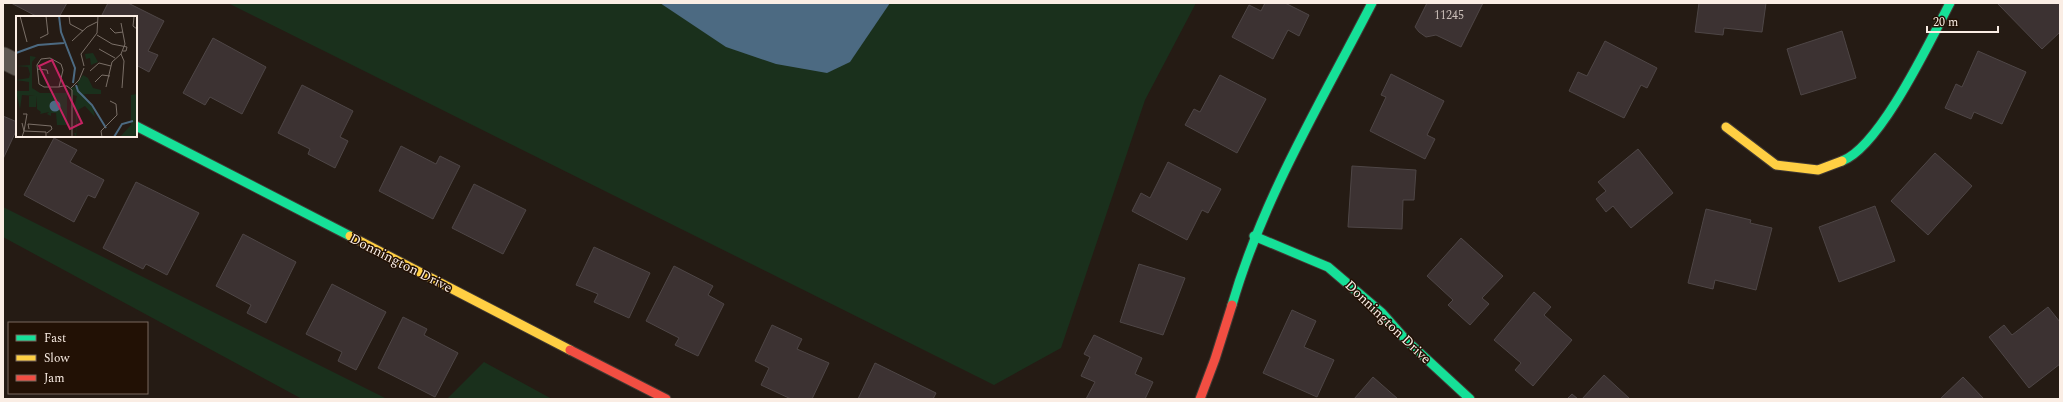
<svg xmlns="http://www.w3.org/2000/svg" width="2063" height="402" font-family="Spectral,serif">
	<rect width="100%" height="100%" fill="#251b14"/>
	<g fill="#1a301c">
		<path d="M228,3h968l-51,97 -84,248 -67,37z"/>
		<path d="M3,207l384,192h-85l-299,-162z"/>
		<path d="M484,362l68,37h-105z"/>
	</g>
	<path fill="#4c6a82" d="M660,3h230l-40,59 -23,11 -51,-9 -50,-17z"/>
	<g fill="#3c3232" stroke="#4e4646">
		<path d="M11,3h56l-8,14h-21z"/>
		<path d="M108,3h20l36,18 -16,30 10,4 -9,17 -13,-7v-48h-35z"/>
		<path d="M1265,3h20l24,12 -10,21 -11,-6 -15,29 -41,-22 17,-32 12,6z"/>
		<path d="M1427,3h56l-22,44 -25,-12 -10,2 -7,-5 -4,-5z"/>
		<path d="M1699,3h67l-4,29 -38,-4 -1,7 -28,-3z"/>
		<path d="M1997,3h63v29l-18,17z"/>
		<path d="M1842,31l14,47 -55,17 -14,-46z"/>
		<path d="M213,38l53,29 -24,47 -32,-17 -5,8 -22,-12z"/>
		<path d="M1605,41l52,27 -10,20 -6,-3 -17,33 -55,-27 9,-19 9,4z"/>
		<path d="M1978,51l48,21 -24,52 -28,-12 -3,7 -26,-11 11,-24 6,3z"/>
		<path d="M1391,74l53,27 -17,34 8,4 -10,20 -55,-28 16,-34 -5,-2z"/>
		<path d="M1220,75l46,24 -29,54 -52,-28 9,-16 6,3z"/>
		<path d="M302,85l51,26 -13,26 8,4 -13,27 -27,-14 2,-5 -32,-16z"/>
		<path d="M3,116l14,6v7l-14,30z"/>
		<path d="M54,138l23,12 -7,12 34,18 -9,18 -7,-3 -14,27 -50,-27z"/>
		<path d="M401,146l35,18 4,-8 20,10 -27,53 -54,-28z"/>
		<path d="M1638,149l35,44 -42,35 -18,-22 -7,6 -10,-13 10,-8 -8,-9z"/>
		<path d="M1935,153l37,33 -44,49 -37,-34z"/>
		<path d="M1168,162l53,27 -13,24 -6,-3 -15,30 -55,-29 9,-18 9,5z"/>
		<path d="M1352,166l64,4 -2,30h-11l-1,29 -54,-2z"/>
		<path d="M136,182l63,31 -32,62 -21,-11 -3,5 -40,-21z"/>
		<path d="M474,184l52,26 -23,44 -51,-26z"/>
		<path d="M1875,206l20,55 -56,21 -20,-55z"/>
		<path d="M1706,209l45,11 -1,3 22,5 -16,62 -41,-10 -2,9 -25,-6z"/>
		<path d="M243,234l53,28 -30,61 -19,-10 4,-8 -35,-19z"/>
		<path d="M1461,238l42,38 -21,22 7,6 -19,21 -22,-20 5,-5 -26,-24z"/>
		<path d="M594,247l56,26 -21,45 -35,-16 4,-8 -22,-9z"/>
		<path d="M1139,264l46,14 -22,57 -43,-13z"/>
		<path d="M674,266l39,20 -5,9 16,9 -26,52 -23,-11 4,-7 -33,-17z"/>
		<path d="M332,284l54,28 -30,58 -18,-9 4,-9 -36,-18z"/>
		<path d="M1534,292l17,15 -7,8 28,25 -39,46 -18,-16 6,-7 -27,-23z"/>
		<path d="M2048,307l12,15v42l-31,24 -40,-51 15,-12 8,10z"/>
		<path d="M1292,310l24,11 -12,26 30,13 -17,37 -54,-24z"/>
		<path d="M403,317l24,12 -3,6 34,18 -23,44 -57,-29z"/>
		<path d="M772,325l30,14 -5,10 32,14 -17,36h-21l-30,-14 8,-17 -14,-7z"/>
		<path d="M1094,335l48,23 -7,16 18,8 -8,17h-59l9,-17 -14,-6 9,-19 -6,-3z"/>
		<path d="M875,363l61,30 -3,6h-75z"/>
		<path d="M1604,375l26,24h-48z"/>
		<path d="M1373,377l25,22h-44z"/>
		<path d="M1963,377l21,22h-44z"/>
		<path d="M1572,394l6,5h-11z"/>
	</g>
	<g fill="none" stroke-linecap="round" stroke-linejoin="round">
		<g stroke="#413933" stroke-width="23">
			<path id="street" d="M3,58l14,7"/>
		</g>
		<g stroke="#413933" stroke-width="11">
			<g id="fast">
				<path d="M136,126l214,110"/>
				<path d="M1842,161c38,-14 88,-120 108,-158"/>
				<path d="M1254,236l74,31 54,46 24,27 64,59"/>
				<path d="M1232,305c31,-107 89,-203 140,-302"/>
			</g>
		</g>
		<g stroke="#413933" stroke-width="11">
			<g id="slow">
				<path d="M1726,127l50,38 42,5 24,-9"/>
				<path d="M350,236l220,114"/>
			</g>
		</g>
		<g stroke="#413933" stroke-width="11">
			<g id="jam">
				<path d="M570,350l96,49"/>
				<path d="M1200,399l15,-40 17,-54"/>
			</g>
		</g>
		<use href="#street" stroke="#605953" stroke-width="21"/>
		<use href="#fast" stroke="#16e098" stroke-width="9"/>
		<use href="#slow" stroke="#ffcf43" stroke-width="9"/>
		<use href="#jam" stroke="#f24e42" stroke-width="9"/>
	</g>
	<g text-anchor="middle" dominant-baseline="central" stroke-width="3" stroke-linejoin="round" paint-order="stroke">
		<g font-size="12" fill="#cabeb8">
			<text x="1449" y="15">11245</text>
		</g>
		<g font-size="14" fill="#faede4" stroke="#221105">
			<text transform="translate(401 263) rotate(27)">Donnington Drive</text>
			<text transform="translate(1388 322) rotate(44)">Donnington Drive</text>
		</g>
	</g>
	<g transform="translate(16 16)">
		<rect width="121" height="121" fill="#251b14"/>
		<path d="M77,37l5,9 -7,3 -1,-7 -4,1 -1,-5zM14,40l6,1 -4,5v26l8,5h27v32h-10l-1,-12h-5v3l-4,-2 2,-2 -9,2 1,-2 -4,-3v-13l-1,11h-7v-11h6l-13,-1 -2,14 -4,-18h13v-9l-13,-2 13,-2 1,-4 -2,-7 -12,-1 14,-1zM67,59l5,3 5,10 8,2v4h-17l9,14 2,9 -10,-11 -7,4 -2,27 -2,-4h2v-23l-2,-2 3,-12 -4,-1 -2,-7 8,-3 -2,-2zM121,78v43h-17l11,-12v-30z" fill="#1a301c"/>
		<path d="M33.5 90a5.5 5.5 0 1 1 11 0a5.5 5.5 0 1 1-11 0Z" fill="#4c6a82"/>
		<path fill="none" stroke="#4c6a82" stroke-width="2" d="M43,0l2,16 14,36 -2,15M0,37l22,-8 26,-2M60,69l2,6 14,14 14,23M98,121l8,-13 11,-3"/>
		<path fill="none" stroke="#7a6f67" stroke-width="1" d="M4,0l7,26M53,0l1,8 13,7M118,1l-1,9 4,3M94,12l5,5 8,-1M81,19l15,9 15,3 -1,4h-3M24,22l8,-4 -2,-18M56,25l15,-14 10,-5M83,33l16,9M105,38l3,7 -2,27M68,50l-3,-12 16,-21 1,-17M21,53l10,1 1,4M74,55l9,-8 12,3M79,66l7,-7 8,1M43,71l4,-17 -2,-6 -11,-6 -9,1 -4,6 2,19 5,3h15l4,-1h4l5,4v47M90,71l6,-25 9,-8 4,-10 -4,-21M55,72l8,-8 5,-12M7,98h4l-3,17 22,1v5M6,107l2,8 -2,6M13,113l-1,-5 23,2 1,3 -5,4M86,121l-1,-6 16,-16 -1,-11 -6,-3"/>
		<path fill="#c52362" fill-opacity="0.15" stroke="#c52362" stroke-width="2" d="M36,44l30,63 -12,6 -31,-63z"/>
		<rect width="121" height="121" fill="none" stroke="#faede4" stroke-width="2"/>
	</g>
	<rect width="2063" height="402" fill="none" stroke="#faede4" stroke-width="8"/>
	<rect x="8" y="322" width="140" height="72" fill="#221105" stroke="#78695e"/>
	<rect x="16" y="335" width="20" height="6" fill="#16e098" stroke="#78695e"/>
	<text x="44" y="342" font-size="12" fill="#faede4">Fast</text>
	<rect x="16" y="355" width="20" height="6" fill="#ffcf43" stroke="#78695e"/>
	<text x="44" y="362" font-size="12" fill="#faede4">Slow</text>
	<rect x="16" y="375" width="20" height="6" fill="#f24e42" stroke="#78695e"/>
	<text x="44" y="382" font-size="12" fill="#faede4">Jam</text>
	<path d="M1927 26v6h71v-6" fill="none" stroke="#faede4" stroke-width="2"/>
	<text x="1933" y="26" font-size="12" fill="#faede4" stroke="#221105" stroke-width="3" paint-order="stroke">20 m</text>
</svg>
